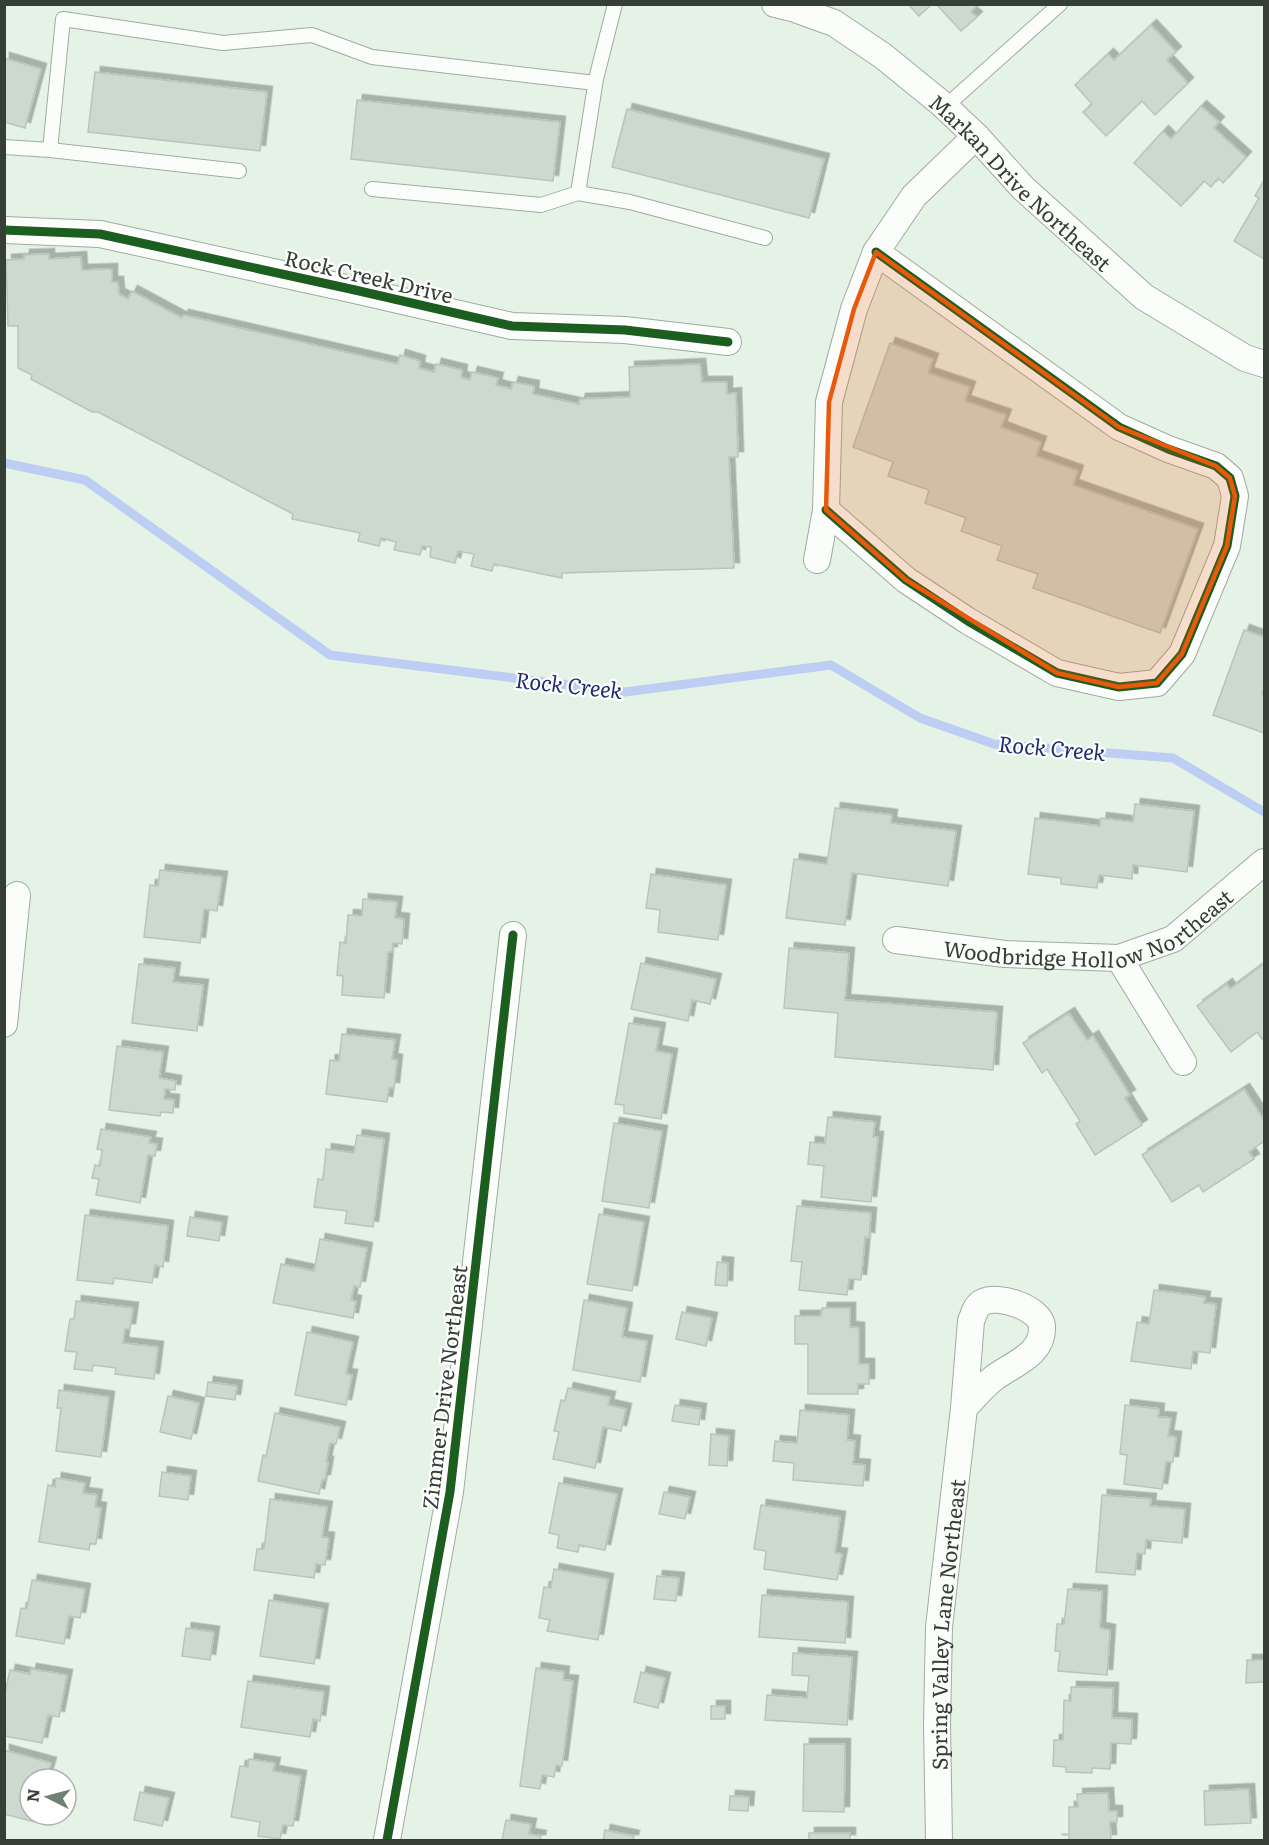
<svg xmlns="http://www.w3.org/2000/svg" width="1269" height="1845" font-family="Literata,serif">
	<defs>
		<filter id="shadow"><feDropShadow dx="5.5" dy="-5.5" stdDeviation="0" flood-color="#0004"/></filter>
	</defs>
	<rect width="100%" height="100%" fill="#e5f2e6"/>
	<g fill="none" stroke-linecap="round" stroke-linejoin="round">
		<path stroke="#bccef3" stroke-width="9" d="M4,463l81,17 245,175 295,37 206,-27 89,53 74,26 179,14 91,54"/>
	</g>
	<g fill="#cdd8ce" stroke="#bac4ba" stroke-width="1.5" filter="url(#shadow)">
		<path d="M908,4h24l-13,12z"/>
		<path d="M936,4h43l-8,8 6,5 -16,14z"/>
		<path d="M1151,25l25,27 -9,8 21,23 -33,32 -13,-14 -36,35 -23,-24 9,-8 -17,-19 33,-31 6,6z"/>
		<path d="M4,58l37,11 -16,59 -21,-6z"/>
		<path d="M95,72l172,20 -7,59 -172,-19z"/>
		<path d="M357,100l203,22 -7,59 -202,-22z"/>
		<path d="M1201,106l18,16 -5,6 32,29 -23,26 -5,-5 -7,9 -7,-6 -23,25 -47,-43 29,-32 8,8z"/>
		<path d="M627,109l197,50 -15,59 -197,-51z"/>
		<path d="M1264,180v79l-30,-18 25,-43 -4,-2z"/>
		<path d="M49,254v5l32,-2 1,13 30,-1v13h6l1,12 9,5 4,-8 50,27 1,-3 215,49 2,-9 20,6 -1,7 15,4 2,-8 26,6 -1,7 9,3 2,-8 26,6 -2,7 15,4 2,-7 21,4 -1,8 46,10 1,-5 50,-2 -1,-30 71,-3 2,18h25v12l9,-1 2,64h-9l5,111 -172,5v5l-68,-14 -2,7 -21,-5 3,-12 -16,-3 -3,12 -25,-6 1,-10 -9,-1 -2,9 -26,-5 2,-8 -15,-4 -2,8 -21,-5 2,-8 -68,-14 1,-5 -195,-102h-6l-61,-33 1,-4 -14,-7v-42h-10l-2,-66 18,-1v-4z"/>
		<path d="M890,343l43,16 -5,14 42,14 -5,14 41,14 -5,12 40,15 -5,14 42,15 -5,14 125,44 -38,104 -127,-45 5,-14 -41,-14 5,-14 -41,-15 5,-13 -41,-15 4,-13 -41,-14 5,-14 -40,-15z"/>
		<path d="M1244,630l20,7v51l-2,6 2,1v38l-51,-18z"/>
		<path d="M1135,804l59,7 -7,61 -54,-7 -1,14 -33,-4 -2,13 -36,-4v-6l-33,-4 7,-56 65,8 1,-8 32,4z"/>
		<path d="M835,808l57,7 -1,8 65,8 -8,55 -96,-13 -7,52 -59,-7 8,-59 33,5z"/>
		<path d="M160,870l62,7 -5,34 -13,-2 -4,34 -56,-6 6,-52 8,1z"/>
		<path d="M651,874l75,11 -8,55 -60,-8 2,-22 -14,-2z"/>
		<path d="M363,899l34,3 -2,16 9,1 -2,25 -9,-1 -1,9h-4l-4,46 -42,-3 1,-19 -6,-1 3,-33 6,1 2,-28 14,1z"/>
		<path d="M789,948l60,5 -4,47 152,12 -4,58 -158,-13 3,-44 -54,-5z"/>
		<path d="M641,963l75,16 -6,25 -18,-4 -4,21 -57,-12z"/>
		<path d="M139,964l36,4 -2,14 30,3 -6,46 -65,-8z"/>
		<path d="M1264,964v73l-2,2 -5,-7 -26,20 -34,-46 30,-22 3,5z"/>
		<path d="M1069,1013l18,27 6,-4 37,59 -5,3 17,27 -47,30 -19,-31 4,-3 -33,-52 -5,4 -19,-30z"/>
		<path d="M629,1023l31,5 -4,23 16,3 -11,65 -37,-6v-8l-9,-1z"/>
		<path d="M342,1034l53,6 -3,19 5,1 -3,28h-5l-2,14 -61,-8 4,-34 9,1z"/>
		<path d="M117,1046l46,6 -4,26 17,3 -1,9 -10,-1 -1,10 10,1 -1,13 -12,-1 -1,4 -51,-6z"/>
		<path d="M1244,1089l20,31v21l-15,11 5,7 -51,33 -4,-7 -27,17 -30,-47z"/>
		<path d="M828,1117l47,5 -2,15h5l-7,65 -50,-5 3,-31 -16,-2 2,-22 15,2z"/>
		<path d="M614,1123l48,8 -13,77 -47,-7z"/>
		<path d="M101,1129l50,8 -2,6 8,1 -2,12 -7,-1 -8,48 -44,-8 3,-16 -7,-1 3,-13 5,1 2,-16 -5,-1z"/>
		<path d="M357,1135l27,4 -11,88 -28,-4 2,-12 -33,-4 4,-28 5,1 3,-31 28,4z"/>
		<path d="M797,1206l74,7 -2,25 -4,-1 -4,43 -12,-1 -2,16 -48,-5 3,-28 -11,-1z"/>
		<path d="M599,1214l45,8 -12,69 -45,-7z"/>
		<path d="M85,1215l83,11 -5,41 -8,-2 -3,18 -38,-5 -1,6 -36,-4z"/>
		<path d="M190,1217l32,5 -3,19 -32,-5z"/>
		<path d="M320,1239l47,9 -7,39 -6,-1 -3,14 5,1 -3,17 -80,-15 8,-39 33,7z"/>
		<path d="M717,1262l11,1 -1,23 -12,-1z"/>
		<path d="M1154,1290l51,7 -1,6 12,1 -6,49 -17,-2 -2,18 -60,-8 6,-39 12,2z"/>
		<path d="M584,1300l43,8 -5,29 25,4 -7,41 -67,-12z"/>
		<path d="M76,1301l57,7 -3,21h-5l-2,14 35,4 -4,32 -39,-5 1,-6 -23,-3 -1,6 -18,-2 3,-17 -12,-1 5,-32h4z"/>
		<path d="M822,1308h28v19l9,1v36h10v20h-11v10h-50v-50h-13v-28h26z"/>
		<path d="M682,1312l30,6 -6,28 -30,-7z"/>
		<path d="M307,1332l46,10 -7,32 6,1 -6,30 -51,-10z"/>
		<path d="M208,1382l29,4 -2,14 -29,-4z"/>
		<path d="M568,1388l42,9 -2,8 18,4 -5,22 -18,-4 -8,41 -42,-9 6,-27 -5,-1 7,-31 4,1z"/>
		<path d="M59,1390l50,7 -8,60 -45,-6 5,-43h-4z"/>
		<path d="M168,1396l31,7 -8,36 -31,-7z"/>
		<path d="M675,1405l26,4 -2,16 -27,-4z"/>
		<path d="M1125,1405l34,4 -1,8 13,1 -3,18 8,1 -3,25h-7l-4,27 -38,-5 3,-29 -7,-1z"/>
		<path d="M800,1410l49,5 -2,25 8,1 -2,23 12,1 -2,21 -70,-6 1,-17 -21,-2 2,-20 22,2z"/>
		<path d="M275,1413l65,14 -4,17 -6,-1 -4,19h2l-3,18h-3l-3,14 -61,-13 5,-26 3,1z"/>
		<path d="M711,1434l18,2 -2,30 -18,-1z"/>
		<path d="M162,1472l29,4 -3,24 -29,-4z"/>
		<path d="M56,1478l29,5 -2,10 14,2 -2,12 6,1 -5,36 -6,-1 -1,7 -50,-8 9,-57 7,2z"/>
		<path d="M559,1483l58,11 -12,56 -26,-5 -1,7 -21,-4 2,-13 -10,-2z"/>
		<path d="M664,1492l26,5 -5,22 -26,-5z"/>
		<path d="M1102,1495l49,4 -1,7 35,3 -3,34 -36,-3 -1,14 -8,-1 -2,22 -39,-3z"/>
		<path d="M270,1499l57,8 -5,30 7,1 -4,27 -9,-1 -2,14 -60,-8 3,-21h7z"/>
		<path d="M761,1505l79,12 -5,36 7,1 -5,26 -73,-11 2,-18 -12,-2z"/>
		<path d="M554,1569l54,10 -10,61 -51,-9 3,-11 -11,-2 5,-31 7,1z"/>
		<path d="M657,1576l22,2 -3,23 -22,-2z"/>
		<path d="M32,1580l53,9 -5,29 -11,-2 -5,28 -48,-8 5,-28 6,1z"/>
		<path d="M1068,1589l34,2 -2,37 10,2 -3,45 -49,-4 2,-20h-5l2,-27h7z"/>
		<path d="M762,1595l86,7 -3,41 -86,-6z"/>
		<path d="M269,1600l54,9 -9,55 -54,-8z"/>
		<path d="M186,1628l28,4 -4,28 -28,-4z"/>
		<path d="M793,1653l59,4 -5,68 -82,-5 2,-25 40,3 2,-22 -17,-1z"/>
		<path d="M1247,1660h17v22l-18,1z"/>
		<path d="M536,1668l28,4 -1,8 10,1 -11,85 -6,-1 -2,12 -12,-2 -2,14 -20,-3z"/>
		<path d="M31,1669l36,6 -8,42 -11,-2 -6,28 -38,-7v-38l6,-28 20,4z"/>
		<path d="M641,1672l24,6 -7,30 -24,-6z"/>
		<path d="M248,1681l76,11 -4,29 -7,-2 -3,18 -69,-10z"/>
		<path d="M1071,1687l42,1 -1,30 20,1 -1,25 -20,-1 -1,26 -18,-1v5l-26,-1v-5l-13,-1 1,-26h9l1,-40 7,1z"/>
		<rect x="711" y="1706" width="14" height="13"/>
		<path d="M804,1744h41l-1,68 -41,-1z"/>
		<path d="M4,1750l47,13 -5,16h-16v36h7l-2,7 -31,-8z"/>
		<path d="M249,1759l26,4 -2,8 28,5 -8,50 -10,-1 -3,14 -22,-3 2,-14 -29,-5 9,-51 8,1z"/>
		<path d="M1249,1789l2,34 -46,2 -1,-34z"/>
		<path d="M140,1792l29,6 -7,28 -28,-6z"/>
		<path d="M1108,1793l1,18h8v11h-7l1,18h-55h13v-33h9l-1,-13z"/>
		<path d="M730,1796l19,1 -1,14 -19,-1z"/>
		<path d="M506,1820l25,4 -2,10 12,2 -1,4h-38z"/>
		<path d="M605,1830l29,6 -1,4h-30z"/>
		<rect x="809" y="1833" width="41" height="7"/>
	</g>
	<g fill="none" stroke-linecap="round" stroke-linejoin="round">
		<g stroke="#a0aba1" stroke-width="16">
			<g id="service">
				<path d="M945,107l115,-103"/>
				<path d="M4,147l46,3 13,-131 160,24 89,-8 60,22 223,26"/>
				<path d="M50,150l189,21"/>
				<path d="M372,189l169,16 37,-12 18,-114 19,-75"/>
				<path d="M578,193l52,9 135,36"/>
			</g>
		</g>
		<g stroke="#a0aba1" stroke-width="28">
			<g id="minor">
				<path id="s1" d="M775,4l20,5 39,14 49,33 59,48 34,32 47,52 121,109 101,61 19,6"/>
				<path d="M4,230l96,4 255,56 157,36 113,4 103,12"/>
				<path d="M826,510l80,70 62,41 89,52 62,14 38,-4 25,-29 45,-108 8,-50 -5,-18 -14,-12 -48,-17 -49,-22 -243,-175"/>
				<path d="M817,560l9,-50 3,-108 25,-93 22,-57 38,-56 62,-60"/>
				<path id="s2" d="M896,940l109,14 114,4 54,-19 91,-77"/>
				<path d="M1119,958l64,104"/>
				<path d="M4,1024l13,-129"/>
				<path d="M387,1840l63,-348 63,-557"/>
				<path id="s3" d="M939,1840l-2,-116 2,-97 25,-219 7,-87c3,-7 5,-16 12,-19 15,-8 57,6 59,24 2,29 -30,38 -48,52 -11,8 -20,20 -30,30"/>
			</g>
		</g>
		<use href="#service" stroke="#fbfdfb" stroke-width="14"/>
		<use href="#minor" stroke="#fbfdfb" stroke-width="26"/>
		<g stroke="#fff" stroke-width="13">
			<g id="cycleway">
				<path d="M4,230l96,4 255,56 157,36 113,4 103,12"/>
				<path d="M826,510l80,70 62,41 89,52 62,14 38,-4 25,-29 45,-108 8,-50 -5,-18 -14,-12 -48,-17 -49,-22 -243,-175"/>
				<path d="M387,1840l63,-348 63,-557"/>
			</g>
		</g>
		<use href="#cycleway" stroke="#1b5e20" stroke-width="9"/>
	</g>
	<path fill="#e8590c" fill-opacity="0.2" stroke="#e8590c" stroke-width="4.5" stroke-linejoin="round" d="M876,252l243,175 97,39 14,12 5,18 -8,50 -45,108 -25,29 -38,4 -62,-14 -151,-93 -80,-70 3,-108 25,-93z"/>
	<g text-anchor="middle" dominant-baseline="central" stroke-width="4.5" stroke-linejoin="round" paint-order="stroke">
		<g font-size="21" fill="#353f36" stroke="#fff">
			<text stroke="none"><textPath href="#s1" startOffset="308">Markan Drive Northeast</textPath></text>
			<text transform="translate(369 275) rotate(13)">Rock Creek Drive</text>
			<text stroke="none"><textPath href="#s2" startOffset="201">Woodbridge Hollow Northeast</textPath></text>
			<text transform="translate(443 1387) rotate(-83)">Zimmer Drive Northeast</text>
			<text stroke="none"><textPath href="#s3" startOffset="216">Spring Valley Lane Northeast</textPath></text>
		</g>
		<g font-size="22" font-style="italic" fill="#1e2d70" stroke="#fff">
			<text transform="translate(569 684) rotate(6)">Rock Creek</text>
			<text transform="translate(1052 747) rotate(5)">Rock Creek</text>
		</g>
	</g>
	<rect width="1269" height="1845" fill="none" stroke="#353f36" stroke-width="12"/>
	<g transform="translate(48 1797) rotate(276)"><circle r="28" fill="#ffffff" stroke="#aeb2af" stroke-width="1.5"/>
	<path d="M0-4.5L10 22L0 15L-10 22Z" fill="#737e74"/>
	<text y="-9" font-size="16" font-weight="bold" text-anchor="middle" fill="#353f36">N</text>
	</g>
</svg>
